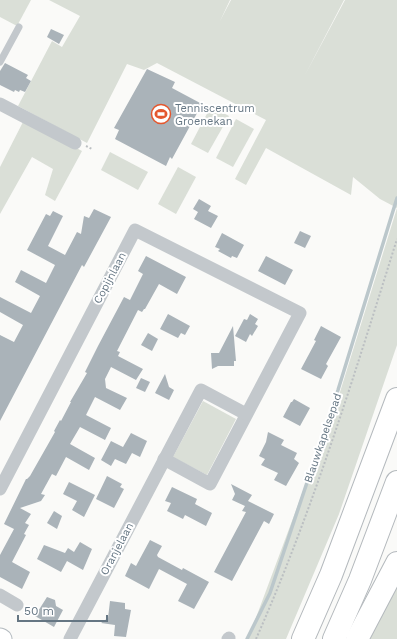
<svg xmlns="http://www.w3.org/2000/svg" width="397" height="639" font-family="'Work Sans',sans-serif">
	<rect width="100%" height="100%" fill="#fafaf8"/>
	<g fill="#dadfd7">
		<path d="M0,0h31l-14,26 -17,-9z"/>
		<path d="M49,0h181l-10,21 11,-21h113l-39,75 40,-75h52v345l-58,169 -53,125h-38l92,-247 57,-184 -17,-9 -27,-22 -2,18 -85,-47 -20,37 -11,-6 31,-59 -109,-57 -13,7 -17,-6 -40,79 -69,-37 34,-65 10,6 18,-31z"/>
		<path d="M211,106l18,10 -21,37 -17,-9z"/>
		<path d="M236,119l18,10 -21,38 -17,-9z"/>
		<path d="M24,120l58,31 -27,50 -10,-6 8,-26 -21,-12 -32,57v-47z"/>
		<path d="M110,152l38,20 -10,18 -37,-20z"/>
		<path d="M178,167l18,10 -20,37 -18,-10z"/>
		<path d="M203,401l33,18 -29,56 -34,-18z"/>
		<path d="M397,585v54h-27z"/>
	</g>
	<g fill="none" stroke-linecap="round" stroke-linejoin="round">
		<path stroke="#bbc7cb" stroke-width="3.5" d="M247,639l23,-46 68,-203 59,-192"/>
	</g>
	<g fill="#aab3b9">
		<path d="M51,29l13,6 -5,9 -12,-7z"/>
		<path d="M5,63l23,12 -2,3 5,3 -6,11 -5,-2 -1,2 -4,-2 -1,2 -14,-7v-14z"/>
		<path d="M147,69l28,13 -3,6 30,16 -30,55 -2,-2 -4,9 -51,-27 4,-9 -5,-2z"/>
		<path d="M199,199l12,7 -3,5 10,5 -7,12 -17,-9 4,-7 -5,-3z"/>
		<path d="M94,209l17,8 -27,50 -2,-2 -82,156v-86l14,7 9,-17 -23,-13v-15l31,16 9,-17 -25,-14 6,-12 25,13 9,-18 -28,-15 19,-36 4,2 3,-5 10,5 -15,30 17,9 12,-23 4,2 3,-18 5,2z"/>
		<path d="M300,231l11,5 -6,12 -11,-5z"/>
		<path d="M222,233l22,12 -7,13 -5,-2 -1,2 -13,-7 2,-2 -5,-2z"/>
		<path d="M146,256l40,21 -9,17 -18,-10 -14,25h-1l-2,3 -4,-2 -21,41 3,1 -2,4 25,13 -7,11 -25,-13 -6,12 1,9 21,10 -7,12 -25,-13 -9,18 25,13 -6,12 -25,-13 -10,17 25,14 -6,12 -23,-13 -10,19 -4,-2 -11,20 4,1 -4,6 -21,7 11,6 -6,9 4,2 -5,9 2,1 -14,27 18,10 -8,17 -22,-12v-22l14,-26 -10,-5 22,-45h1l3,-3 25,-44 -1,-1 6,-11 1,1 10,-19h-1l17,-29 -2,-1 13,-26 26,-49 6,3 13,-26 -5,-3z"/>
		<path d="M266,256l27,14 -8,15 -27,-14z"/>
		<path d="M168,314l22,12 -5,9 -4,-2 -3,5 -18,-9z"/>
		<path d="M250,314l8,5 -3,5 3,2 -6,10 -2,-2 -4,8 -11,-6 9,-17 3,1z"/>
		<path d="M233,326l3,35h-2v5h-16l-6,3 -1,-16h8z"/>
		<path d="M321,326l20,11 -15,27 2,2 -7,13 -20,-10 15,-28 -2,-1z"/>
		<path d="M148,333l10,6 -6,12 -11,-6z"/>
		<path d="M165,374l4,13 5,3 -5,10 -14,-7z"/>
		<path d="M141,378l9,4 -5,10 -9,-4z"/>
		<path d="M294,399l16,9 -10,18 -17,-9 8,-15h1z"/>
		<path d="M268,432l16,8 -3,5 16,8 -3,6 5,4 -13,23 -12,-6 4,-7 -17,-8 4,-6 -6,-3 7,-14z"/>
		<path d="M131,433l16,8 -7,16 -8,-4 -6,11 -11,-5 -4,7 -10,-6 10,-19 12,6z"/>
		<path d="M107,476l15,8 -2,3 4,2 -10,19 -18,-9z"/>
		<path d="M69,482l26,13 -11,22 -12,-7 5,-9 -14,-7z"/>
		<path d="M231,484l21,11 -4,6 26,13 -5,10 -5,-3 -32,60 -18,-9 32,-60 -4,-1 3,-5 -13,-6 3,-6z"/>
		<path d="M172,487l25,12 -2,5 17,9 -6,13 -21,-11 -2,4 -16,-8 4,-8 -6,-2z"/>
		<path d="M54,511l8,5 -5,13 -10,-6z"/>
		<path d="M150,540l12,6 -5,9 1,2 24,13 1,-2 26,14 -15,27 -16,-8 9,-17 -28,-15 -10,20 -24,-13 6,-13 5,3z"/>
		<path d="M80,542l12,7 -9,21 -16,-9 -6,11 -24,-13 7,-14 21,8 3,-5 6,4z"/>
		<path d="M47,597l8,3 1,6 7,4 -9,17 -19,-11z"/>
		<path d="M110,601l15,2v6l6,1 -5,27 -12,-1 1,-11 -14,-2 7,-5z"/>
	</g>
	<g fill="none" stroke-linecap="round" stroke-linejoin="round">
		<g stroke="#b3babf" stroke-width="21">
			<path id="secondary" d="M0,638l2,1"/>
		</g>
		<g stroke="#b4b9bd" stroke-width="24">
			<g id="highway">
				<path d="M303,639l28,-64 66,-176"/>
				<path d="M334,639l26,-59 37,-98"/>
				<path d="M357,639l40,-76"/>
			</g>
		</g>
		<g stroke="#bbbfc2" stroke-width="2" stroke-dasharray="2 2" stroke-linecap="butt">
			<path d="M86,146l6,3"/>
			<path d="M256,639c57,-129 99,-266 141,-400"/>
		</g>
		<path stroke="#c3c8cc" stroke-width="7" d="M0,62l19,-35"/>
		<g stroke="#c3c8cc" stroke-width="13">
			<path d="M0,104l75,39"/>
			<path d="M0,489l135,-259 165,83 -90,171 -46,-25"/>
			<path d="M0,595l17,10"/>
			<path d="M70,639l131,-249 45,24"/>
			<path d="M228,639l1,-1"/>
		</g>
		<use href="#secondary" stroke="#fff" stroke-width="19"/>
		<use href="#highway" stroke="#fff" stroke-width="22"/>
	</g>
	<defs>
		<g id="stadium-ring" transform="scale(1)"><circle r="9.5" fill="#fff" stroke="#e4572e" stroke-width="1.5"/><path d="M0-5a6.5 5 0 1 0 0 10a6.5 5 0 1 0 0-10ZM-3.5-1.8h7v3.6h-7Z" fill="#e4572e"/></g>
	</defs>
	<g fill-rule="evenodd">
		<use href="#stadium-ring" x="161" y="114"/>
	</g>
	<g text-anchor="middle" dominant-baseline="central" stroke-width="4" stroke-linejoin="round" paint-order="stroke">
		<g font-size="11" fill="#657683" stroke="#fff" text-anchor="start">
			<text x="175" y="108">Tenniscentrum<tspan x="175" dy="13">Groenekan</tspan></text>
		</g>
		<g font-size="11" fill="#657683" stroke="#fff">
			<text transform="translate(110 278) rotate(-62)">Copijnlaan</text>
			<text transform="translate(323 438) rotate(-71)">Blauwkapelsepad</text>
			<text transform="translate(117 549) rotate(-62)">Oranjelaan</text>
		</g>
	</g>
	<path d="M18 615v6h89v-6" fill="none" stroke="#657683" stroke-width="2"/>
	<text x="24" y="615" font-size="12" fill="#657683" stroke="#ffffff" stroke-width="3" paint-order="stroke">50 m</text>
</svg>
